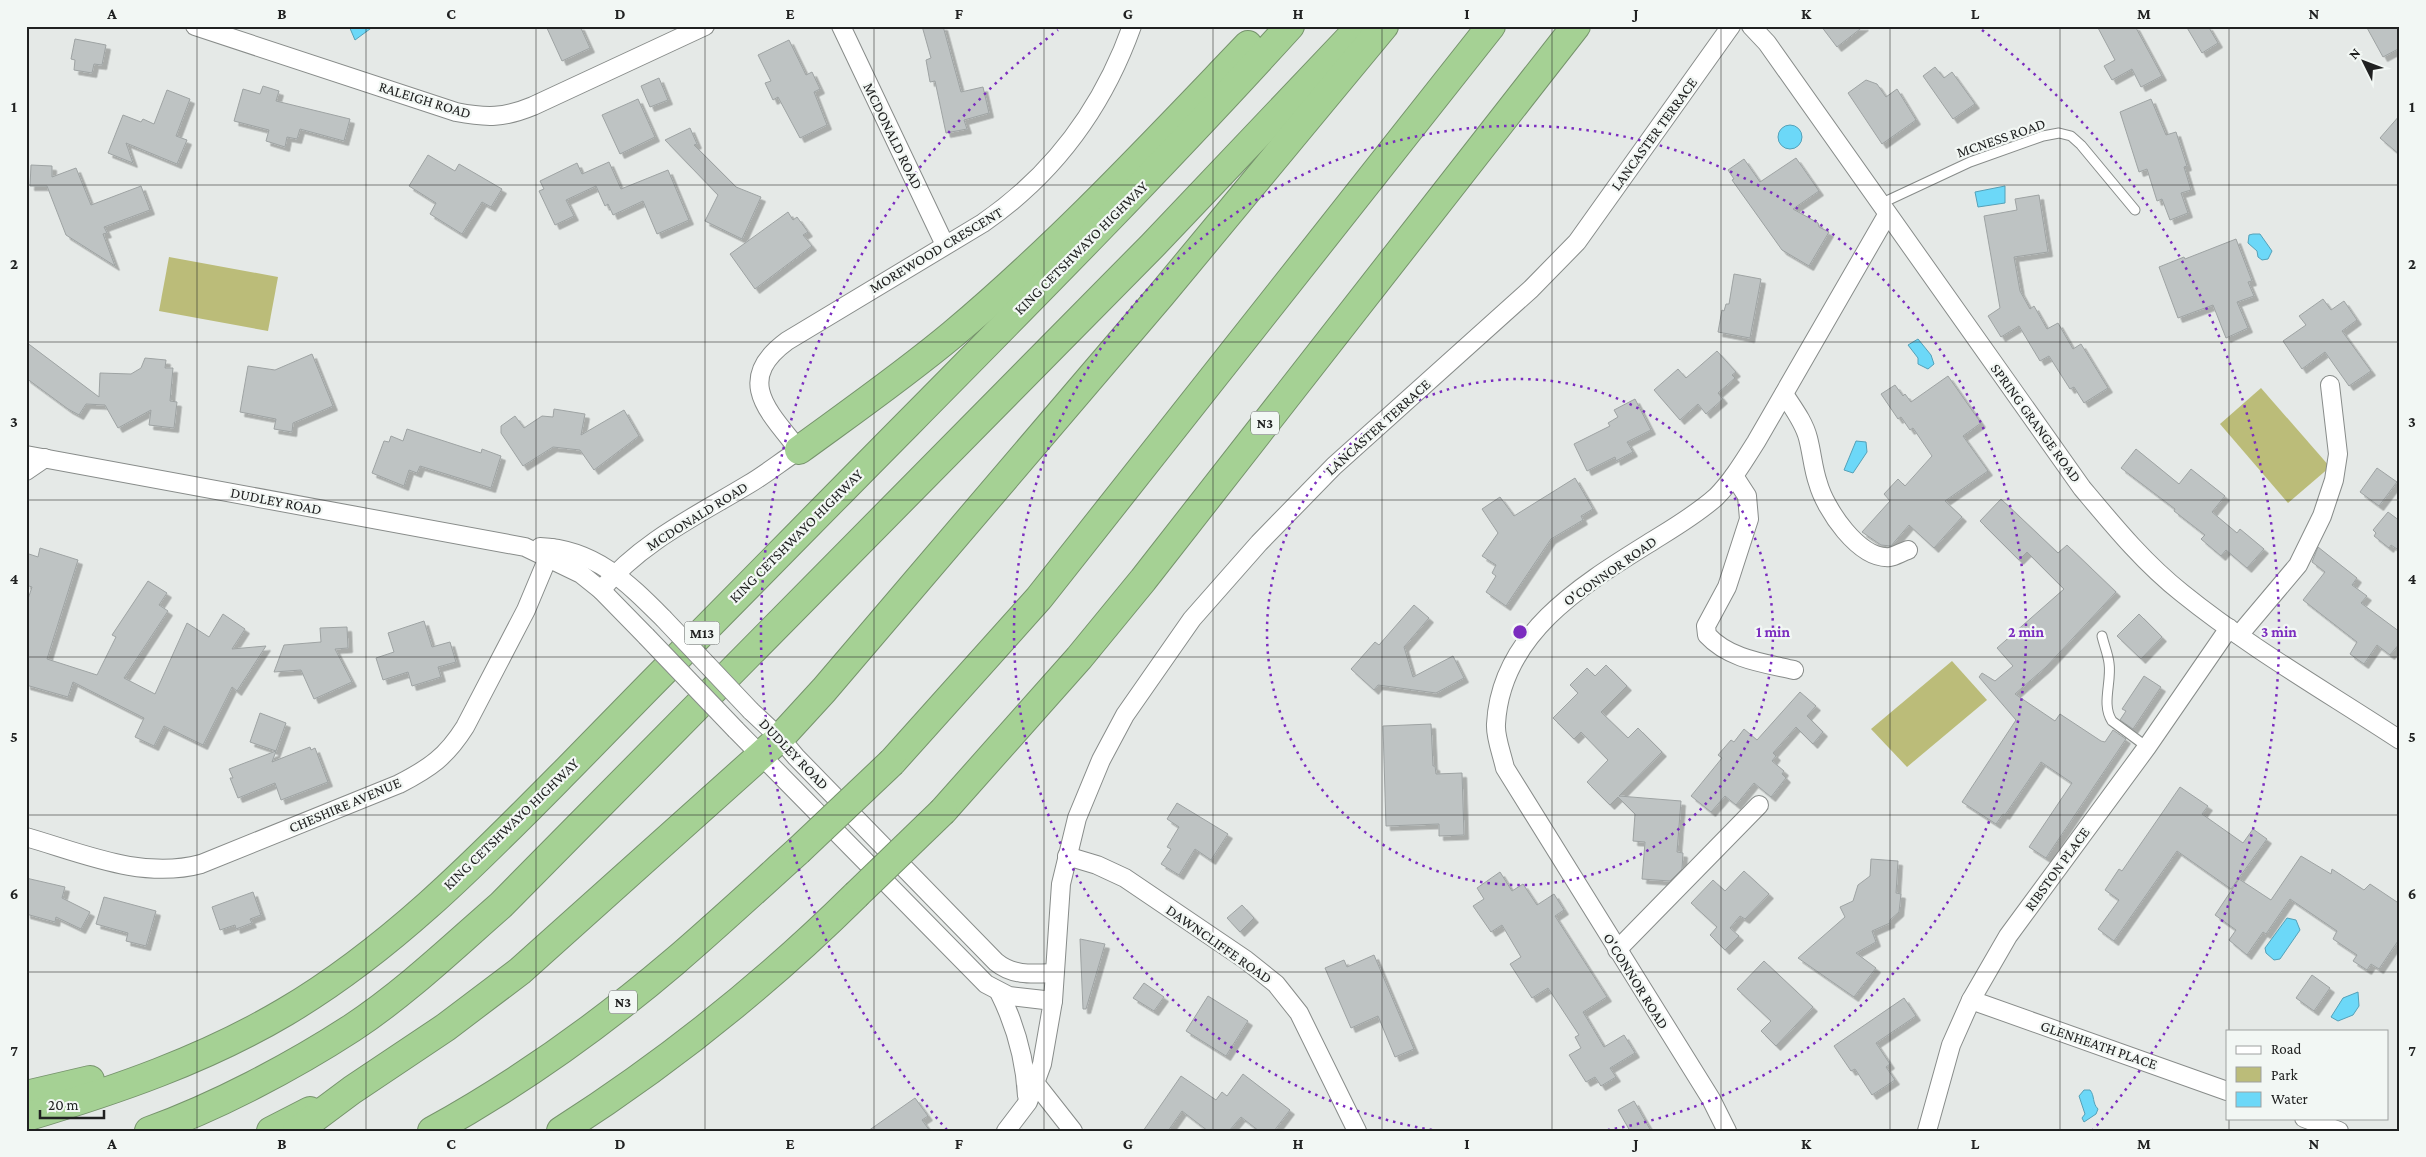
<svg xmlns="http://www.w3.org/2000/svg" width="2426" height="1157" font-family="'Crimson Pro',serif">
	<defs>
		<filter id="shadow"><feDropShadow dx="4.5" dy="4.5" stdDeviation="0" flood-color="#0004"/></filter>
	</defs>
	<rect width="100%" height="100%" fill="#e5e9e7"/>
	<g fill="#bbbc79">
		<path d="M169,257l109,20 -10,54 -109,-20z"/>
		<path d="M2261,388l69,79 -42,36 -68,-79z"/>
		<path d="M1952,661l35,39 -80,67 -36,-38z"/>
	</g>
	<g fill="#6cd8f8" stroke="#55a1b8">
		<path d="M349,26h25l-19,14z"/>
		<circle cx="1790" cy="137" r="12"/>
		<path d="M2005,186v17l-27,4 -3,-15z"/>
		<path d="M2253,234h7l12,17 -4,8 -6,1 -4,-3 -1,-6 -9,-8 1,-8z"/>
		<path d="M1918,339l13,16 3,9 -6,5 -10,-5v-6l-10,-13z"/>
		<path d="M1856,441l10,1 1,10 -14,21 -9,-3z"/>
		<path d="M2287,918l9,2 4,10 -20,29 -6,1 -8,-7 -1,-5z"/>
		<path d="M2358,992l1,14 -6,9 -15,6 -7,-4 12,-19z"/>
		<path d="M2084,1090h6c5,6 2,13 8,19l-2,5 -12,8 -2,-4 3,-4 -6,-18z"/>
	</g>
	<g fill="#bec3c3" stroke="#9ea3a3" filter="url(#shadow)">
		<path d="M546,26h34l10,22 -28,13z"/>
		<path d="M922,26h21l18,66 22,-5 6,26 -25,7 3,9 -21,4 -11,-52 -5,1 -4,-22 5,-2z"/>
		<path d="M1821,26h43l-27,21z"/>
		<path d="M2097,26h38l27,50 -21,11 -9,-18 -20,11 -8,-14 11,-6z"/>
		<path d="M2186,26h22l10,17 -16,10z"/>
		<path d="M2366,26h34v22l-17,9z"/>
		<path d="M75,39l31,6 -4,20 -8,-1 -2,9 -18,-3 1,-10 -4,-1z"/>
		<path d="M789,40l17,35 6,-3 8,17 -6,3 13,33 -27,13 -22,-41 -5,3 -8,-17 6,-2 -13,-26z"/>
		<path d="M1935,67l9,11 8,-6 23,32 -22,15 -30,-43z"/>
		<path d="M659,78l9,22 -18,7 -9,-21z"/>
		<path d="M1866,80l11,4 9,13 11,-8 19,31 -34,24 -34,-51z"/>
		<path d="M263,86l16,5 -3,10 74,18 -6,22 -44,-12 -3,10 -10,-2 -2,10 -19,-6 3,-11 -35,-9 9,-32 17,5z"/>
		<path d="M167,90l23,9 -14,37 11,4 -10,24 -51,-21 7,20 -25,-10 15,-38 18,7 2,-3 11,5z"/>
		<path d="M638,99l17,38 -35,17 -18,-39z"/>
		<path d="M2151,99l15,36 10,-3 11,34 -3,1 7,23 -10,3 7,20 -18,7 -8,-21 -5,2 -10,-32 -8,3 -19,-60z"/>
		<path d="M2400,115v40l-20,-17z"/>
		<path d="M690,128l7,16 -3,1 42,42 25,10 -19,42 -37,-18 13,-26 -53,-55z"/>
		<path d="M428,155l27,16 4,-7 43,25 -11,18 -9,-5 -20,32 -32,-20 6,-11 -27,-17z"/>
		<path d="M1796,158l23,33 -26,18 25,14 1,4 10,5 -20,34 -27,-16 -50,-70 2,-1 -6,-9 16,-11 16,23z"/>
		<path d="M609,162l12,27 47,-19 21,50 -32,14 -14,-33 -30,14 -5,-11 -3,2 -9,-20 -30,14 8,16 -19,9 -16,-34 5,-2 -4,-8 37,-18 5,11z"/>
		<path d="M31,165l21,1v11l24,-9 15,37 50,-19 9,24 -46,17 3,6 -4,1 12,32 -49,-31 -19,-49h-17z"/>
		<path d="M2039,195l9,57 -34,5 6,34 10,18 4,-3 13,23 11,-6 15,26 8,-5 27,44 -24,15 -10,-16 -4,2 -21,-33 -9,5 -21,-35 -18,11 -13,-21 12,-8 -16,-92 33,-6 -2,-11z"/>
		<path d="M788,212l5,8 4,-3 11,15 -5,3 9,11 -57,43 -25,-35z"/>
		<path d="M2236,239l16,42 -4,1 6,14 -17,6 11,26 -22,10 -13,-33 -35,13 -19,-51 25,-10 1,2z"/>
		<path d="M1734,274l27,5 -11,59 -32,-6 4,-22 2,1 2,-7h3z"/>
		<path d="M2323,299l8,11 13,-9 13,19 -15,11 29,40 -22,15 -24,-34 -23,17 -19,-28 23,-16 -7,-9z"/>
		<path d="M26,342l73,55 1,-24 31,1 10,-6 4,-10 21,2 -1,8h8l-3,33 7,1 -3,26 -25,-3 2,-15 -33,18 -13,-23 -19,-1 -7,11 -11,-6 -42,-31z"/>
		<path d="M1717,351l19,21 -4,3 3,3 -17,15 5,6 -17,15 -8,-10 -18,16 -26,-30 24,-21 8,9z"/>
		<path d="M312,354l21,52 -40,17 -1,9 -18,-3 2,-10 -36,-7 8,-46 27,4z"/>
		<path d="M1948,376l33,47 -18,13 25,35 -43,30 17,16 -28,31 -25,-23 -18,21 -10,-1 -19,-13 28,-31 -6,-7 14,-15 7,7 27,-30 -19,-28 -3,2 -9,-13 -3,2 -17,-25 14,-9 8,11 2,-2 6,8z"/>
		<path d="M1635,399l16,31 -24,12 6,10 -17,9 -1,-4 -28,14 -13,-27 36,-18 -2,-3 10,-6 -4,-7z"/>
		<path d="M554,409l31,5 -4,21 43,-25 15,26 -45,34 -14,-20 -27,-3 -30,19 -22,-33v-7l14,-10 9,12 18,-12 11,1z"/>
		<path d="M407,429l74,24 1,-4 19,7 -10,32 -71,-22 -3,7 -8,-3 -5,16 -32,-13 12,-32 5,1 2,-6 12,5z"/>
		<path d="M2136,449l43,35 12,-15 34,27 -13,16 25,21 3,-4 24,20 -17,19 -21,-18 -5,6 -20,-17 4,-4 -31,-24 1,-2 -54,-41z"/>
		<path d="M2377,468l20,14 -18,24 -19,-14z"/>
		<path d="M1575,478l18,31 -12,7 2,4 -32,19 -45,67 -20,-14 10,-16 -4,-3 4,-8 -14,-9 16,-23 -16,-24 18,-12 14,19z"/>
		<path d="M2001,499l57,54 9,-8 49,47 -70,75 -31,27 40,27 5,-7 41,27 4,1 8,-12 13,9 -80,119 -17,-11 43,-64 -31,-21 -36,53 -2,-1 -7,10 -34,-22 54,-82 -37,-43 3,-4 13,8 18,-15 -16,-18 67,-59 -37,-37 -8,8 -39,-39z"/>
		<path d="M2388,512l12,9v30l-9,-6 -2,3 -15,-12 2,-3 -3,-3z"/>
		<path d="M2318,547l39,31 -5,7 15,11 -6,7 39,29v11l-10,12 -13,-10 -13,19 -14,-10 7,-12 -54,-42 22,-28 -13,-10z"/>
		<path d="M40,548l38,12 -31,99 50,16 19,-38 -4,-2 36,-54 19,12 -8,12 9,6 -44,67 31,16 32,-71 22,14 14,-23 22,15 -13,20 34,-3 -29,45 -5,-4 -29,58 -39,-19 -10,20 -19,-9 9,-19 -71,-36 -5,15 -42,-12v-80l6,-18 -6,-2v-32l12,4z"/>
		<path d="M1414,605l15,13 -25,29 9,30 40,-21 11,22 -28,15 -58,-8 -4,5 -23,-21 24,-27 4,3z"/>
		<path d="M2139,614l23,23 -21,22 -24,-23z"/>
		<path d="M424,621l8,26 18,-5 6,20 -18,5 3,10 -29,9 -4,-14 -25,8 -7,-22 18,-6 -6,-19z"/>
		<path d="M347,627l1,21 -13,1 17,33 -38,17 -13,-29 -27,2 10,-27 37,-3 -1,-14z"/>
		<path d="M1606,665l21,21 -26,26 27,26 10,-10 24,24 -43,44 62,5 -4,51 6,1 -1,16 -12,12 -28,-2 3,-37 -12,-1 2,-27 -17,-17 -8,8 -23,-23 21,-22 -27,-28 -7,7 -21,-21 25,-25 -8,-8 17,-17 8,8z"/>
		<path d="M2144,676l17,11 -28,42 -13,-9 6,-9 -4,-2z"/>
		<path d="M1800,692l16,14 -9,10 16,16 -10,12 -17,-17 -23,26 3,3 -4,5 12,10 -2,3 4,4 -15,19 -17,-14 -18,22 -11,-9 -14,16 -20,-16 31,-38 -4,-3 13,-15 3,2 10,-13 13,11z"/>
		<path d="M260,713l26,10 -10,28 -26,-9z"/>
		<path d="M1431,724l2,42h2l1,8 26,-1 2,62 -25,1v-12l-53,2 -3,-100z"/>
		<path d="M310,747l1,3 4,-2 13,34 -47,18 -6,-17 -37,15 -8,-20h3l-4,-9 47,-18 -4,11z"/>
		<path d="M2180,787l28,19 -6,8 41,29 10,-14 14,10 -36,50 -54,-38 -63,90 -16,-12 21,-29 -14,-10 14,-21 3,2z"/>
		<path d="M1177,803l51,31 -17,26 -16,-11 -16,26 -18,-11 10,-15 -4,-2 12,-20 -12,-8z"/>
		<path d="M2301,856l30,18 1,-5 32,21 6,-6 30,20v34l-21,31 -8,-5 -4,6 -14,-9 4,-6 -24,-16 4,-8 -47,-32 -24,35 -3,-2 -16,23 -18,-15 7,-10 -21,-15 24,-36 32,21z"/>
		<path d="M1871,859l27,2 -2,32 5,1 -2,18 -9,8v3l-18,8 4,11 -20,11 20,15 -22,29 -56,-39 47,-41 -5,-10 13,-6 5,-16 12,-9z"/>
		<path d="M1744,871l25,23 -24,25 -5,-3 -10,12 9,8 -14,14 -15,-15 7,-8 -26,-24 22,-23 12,11z"/>
		<path d="M1500,872l12,19 11,-7 14,21 17,-11 10,16 -9,6 52,81 -24,15 21,35 20,-12 11,18 -25,15 6,9 -15,9 -6,-9 -9,5 -17,-27 12,-7 -6,-11 4,-2 -31,-47 -16,10 -22,-34 11,-7 -19,-32 -11,7 -18,-26 11,-7 -7,-11z"/>
		<path d="M26,878l39,9 -3,11 28,14 -9,17 -25,-12 -1,5 -29,-8z"/>
		<path d="M253,892l8,23 -11,4 2,4 -16,6 -1,-4 -15,5 -8,-23z"/>
		<path d="M104,897l52,14 -10,35 -20,-5 2,-8 -32,-9z"/>
		<path d="M1242,905l12,13 -14,14 -13,-14z"/>
		<path d="M1080,939l25,5 -19,65h-3z"/>
		<path d="M1374,955l40,94 -19,8 -17,-41 -27,12 -26,-60 19,-8 3,7z"/>
		<path d="M1764,961l49,46 -37,39 -15,-15 10,-10 -34,-32z"/>
		<path d="M2312,975l18,13 -16,23 -18,-13z"/>
		<path d="M1144,983l20,14 -10,14 -21,-13z"/>
		<path d="M1208,996l40,25 -22,35 -40,-25z"/>
		<path d="M1904,998l12,18 -40,27 14,21 -4,3 9,13 -23,15 -17,-26 -4,2 -17,-25z"/>
		<path d="M1243,1074l47,36 -16,21h-15l-18,-14 -12,14h-21l-26,-20 -14,20h-25l38,-55 35,24 6,-8 5,4z"/>
		<path d="M915,1098l13,18 -6,4 8,11h-62z"/>
		<path d="M1634,1101l17,30h-21l-12,-21z"/>
	</g>
	<g fill="none" stroke-linecap="round" stroke-linejoin="round">
		<g stroke="#888c8a" stroke-width="11">
			<g id="lane">
				<path d="M1880,204l90,-42 73,-26 16,-3 12,3 10,9 54,65"/>
				<path d="M2102,636c2,9 6,18 7,27 3,19 -8,41 3,58l35,26"/>
			</g>
		</g>
		<g stroke="#888c8a" stroke-width="20">
			<g id="street">
				<path d="M195,26l261,86c31,6 48,6 77,-6l172,-80"/>
				<path d="M841,26l104,219"/>
				<path d="M1751,26l16,17 315,445c31,37 62,75 100,105 68,55 145,99 218,147"/>
				<path d="M1784,394c9,14 20,28 24,44 4,15 5,31 10,45 7,26 41,77 72,74 5,-1 12,-5 18,-7"/>
				<path d="M26,455l499,92 56,27 20,16 45,46"/>
				<path d="M26,471l19,-13"/>
				<path d="M1734,476l13,20 2,23 -22,68 -21,39 1,9c22,24 56,28 87,35"/>
				<path d="M540,547c54,2 87,35 123,71"/>
				<path d="M601,590c40,-48 95,-74 148,-106 17,-10 33,-23 50,-34 -31,-39 -65,-70 -12,-109l196,-118c71,-49 120,-116 149,-197"/>
				<path d="M2239,635l59,-70 24,-49 12,-36 4,-26 -8,-69"/>
				<path d="M751,711l29,27 16,19 200,205c17,14 36,12 58,11"/>
				<path d="M736,730l250,254 23,12 44,5"/>
				<path d="M26,837c56,16 116,43 175,27l198,-80c31,-16 47,-27 66,-57l61,-117 26,-62"/>
				<path d="M1067,856l30,9 28,13 121,82 30,24 23,29 58,118"/>
				<path d="M1617,950l142,-145"/>
				<path d="M999,992c17,34 26,67 28,104"/>
				<path d="M1971,1000l256,91"/>
				<path d="M1036,1084l37,47"/>
				<path d="M2304,1118l35,13"/>
				<path d="M1006,1131l22,-29 14,-38 11,-63 8,-117 16,-66 24,-58 24,-45 67,-96 67,-76 75,-77 197,-177 46,-47 154,-216"/>
				<path d="M1727,1131l-16,-32 -206,-331c-3,-14 -10,-31 -9,-44 5,-92 89,-141 158,-184 21,-13 43,-26 62,-43 16,-16 28,-36 40,-55l131,-227"/>
				<path d="M1927,1131l24,-86 20,-45 37,-64 139,-189 82,-119"/>
			</g>
		</g>
		<g stroke="#76936c" stroke-width="30">
			<g id="highway">
				<path d="M799,450c52,-38 105,-75 154,-116 106,-89 200,-190 295,-289"/>
				<path d="M892,762l147,-164 452,-572"/>
				<path d="M943,811l136,-153 64,-78 433,-554"/>
				<path d="M26,1095l64,-15"/>
				<path d="M26,1117c90,-27 178,-57 259,-105 107,-63 196,-155 283,-243 77,-79 155,-158 232,-236 165,-168 332,-333 490,-507"/>
				<path d="M149,1131c67,-24 143,-64 203,-103 53,-35 101,-81 149,-123l651,-659 209,-220"/>
				<path d="M271,1131l39,-20"/>
				<path d="M297,1131l55,-41 94,-63 74,-56 260,-233 44,-48 337,-395 223,-269"/>
				<path d="M432,1131c85,-47 168,-106 242,-169 42,-36 83,-74 124,-111"/>
				<path d="M561,1131c106,-68 205,-147 295,-236"/>
			</g>
		</g>
		<use href="#lane" stroke="#fff" stroke-width="9"/>
		<use href="#street" stroke="#fff" stroke-width="18"/>
		<use href="#highway" stroke="#a5d194" stroke-width="28"/>
		<g stroke="#888c8a" stroke-width="20" stroke-linecap="butt">
			<g id="street-bridge">
				<path d="M663,618l88,93"/>
				<path d="M646,636l90,94"/>
			</g>
		</g>
		<g stroke="#76936c" stroke-width="30" stroke-linecap="butt">
			<g id="highway-bridge">
				<path d="M798,851l94,-89"/>
				<path d="M856,895l87,-84"/>
			</g>
		</g>
		<use href="#street-bridge" stroke="#fff" stroke-width="18"/>
		<use href="#highway-bridge" stroke="#a5d194" stroke-width="28"/>
	</g>
	<path fill="none" stroke="#202121" stroke-width="1" stroke-opacity="0.55" d="M197,26v1105M366,26v1105M536,26v1105M705,26v1105M874,26v1105M1044,26v1105M1213,26v1105M1382,26v1105M1552,26v1105M1721,26v1105M1890,26v1105M2060,26v1105M2229,26v1005M26,185h2374M26,342h2374M26,500h2374M26,657h2374M26,815h2374M26,972h2374M2229,1118v13"/>
	<g fill="none" stroke="#7b2cbf" stroke-width="2.5" stroke-dasharray="2.5 5">
		<circle cx="1520" cy="632" r="253"/>
		<path d="M1432 1130A506 506 0 1 1 1608 1130"/>
		<path d="M947 1130A759 759 0 0 1 1058 30M1982 30A759 759 0 0 1 2093 1130"/>
	</g>
	<g text-anchor="middle" dominant-baseline="central" stroke-width="4.5" stroke-linejoin="round" paint-order="stroke">
		<g fill="#f2f7f4" stroke="#5f6160" stroke-width="1">
			<rect x="1251" y="411.5" width="28" height="23" rx="4"/>
			<rect x="684.5" y="621.5" width="35" height="23" rx="4"/>
			<rect x="609" y="990.5" width="28" height="23" rx="4"/>
		</g>
		<g font-size="14" font-weight="bold" fill="#202121">
			<text x="1265" y="423">N3</text>
			<text x="702" y="633">M13</text>
			<text x="623" y="1002">N3</text>
		</g>
		<g font-size="15" fill="#202121" stroke="#f2f7f4">
			<text transform="translate(425 100) rotate(17)">RALEIGH ROAD</text>
			<text transform="translate(1654 134) rotate(-54)">LANCASTER TERRACE</text>
			<text transform="translate(893 136) rotate(64)">MCDONALD ROAD</text>
			<text transform="translate(2001 138) rotate(-19)">MCNESS ROAD</text>
			<text transform="translate(1081 248) rotate(-45)">KING CETSHWAYO HIGHWAY</text>
			<text transform="translate(936 250) rotate(-31)">MOREWOOD CRESCENT</text>
			<text transform="translate(2036 423) rotate(54)">SPRING GRANGE ROAD</text>
			<text transform="translate(1378 427) rotate(-42)">LANCASTER TERRACE</text>
			<text transform="translate(276 501) rotate(11)">DUDLEY ROAD</text>
			<text transform="translate(697 516) rotate(-32)">MCDONALD ROAD</text>
			<text transform="translate(796 536) rotate(-45)">KING CETSHWAYO HIGHWAY</text>
			<text transform="translate(1610 571) rotate(-35)">O'CONNOR ROAD</text>
			<text transform="translate(794 754) rotate(46)">DUDLEY ROAD</text>
			<text transform="translate(345 805) rotate(-23)">CHESHIRE AVENUE</text>
			<text transform="translate(511 824) rotate(-44)">KING CETSHWAYO HIGHWAY</text>
			<text transform="translate(2057 869) rotate(-54)">RIBSTON PLACE</text>
			<text transform="translate(1219 944) rotate(35)">DAWNCLIFFE ROAD</text>
			<text transform="translate(1636 981) rotate(58)">O'CONNOR ROAD</text>
			<text transform="translate(2099 1045) rotate(19)">GLENHEATH PLACE</text>
		</g>
	</g>
	<circle cx="1520" cy="632" r="8" fill="#7b2cbf" stroke="#f2f7f4" stroke-width="2.5"/>
	<g font-size="15" text-anchor="middle" font-weight="bold" fill="#7b2cbf" stroke="#f2f7f4" stroke-width="4.5" stroke-linejoin="round" paint-order="stroke">
		<text x="1773" y="637">1 min</text>
		<text x="2026" y="637">2 min</text>
		<text x="2279" y="637">3 min</text>
	</g>
	<rect width="2426" height="1157" fill="none" stroke="#f2f7f4" stroke-width="55"/>
	<rect x="2226" y="1030" width="162" height="90" fill="#f2f7f4" stroke="#9ea1a0"/>
	<rect x="2236" y="1046" width="25" height="8" fill="#ffffff" stroke="#9ea1a0"/>
	<text x="2271" y="1054" font-size="15" fill="#202121">Road</text>
	<rect x="2236" y="1067" width="25" height="15" fill="#bbbc79" stroke="#9ea1a0"/>
	<text x="2271" y="1080" font-size="15" fill="#202121">Park</text>
	<rect x="2236" y="1092" width="25" height="15" fill="#6cd8f8" stroke="#9ea1a0"/>
	<text x="2271" y="1104" font-size="15" fill="#202121">Water</text>
	<g transform="translate(2364 62) rotate(312)" stroke="#f2f7f4" stroke-width="4" paint-order="stroke">
	<path d="M0-4L9 19L0 12L-9 19Z" fill="#202121"/>
	<text y="-8" font-size="14" font-weight="bold" text-anchor="middle" fill="#202121">N</text>
	</g>
	<path d="M40 1110v8h64v-8" fill="none" stroke="#202121" stroke-width="2.5"/>
	<text x="48" y="1110" font-size="15" fill="#202121" stroke="#f2f7f4" stroke-width="4" paint-order="stroke">20 m</text>
	<rect x="28" y="28" width="2370" height="1102" fill="none" stroke="#202121" stroke-width="2"/>
	<g font-size="16" text-anchor="middle" font-weight="bold" fill="#202121">
		<text x="112" y="19">A</text>
		<text x="282" y="19">B</text>
		<text x="451" y="19">C</text>
		<text x="620" y="19">D</text>
		<text x="790" y="19">E</text>
		<text x="959" y="19">F</text>
		<text x="1128" y="19">G</text>
		<text x="1298" y="19">H</text>
		<text x="1467" y="19">I</text>
		<text x="1636" y="19">J</text>
		<text x="1806" y="19">K</text>
		<text x="1975" y="19">L</text>
		<text x="2144" y="19">M</text>
		<text x="2314" y="19">N</text>
		<text x="14" y="112">1</text>
		<text x="2412" y="112">1</text>
		<text x="14" y="269">2</text>
		<text x="2412" y="269">2</text>
		<text x="14" y="427">3</text>
		<text x="2412" y="427">3</text>
		<text x="14" y="584">4</text>
		<text x="2412" y="584">4</text>
		<text x="14" y="742">5</text>
		<text x="2412" y="742">5</text>
		<text x="14" y="899">6</text>
		<text x="2412" y="899">6</text>
		<text x="14" y="1056">7</text>
		<text x="2412" y="1056">7</text>
		<text x="112" y="1149">A</text>
		<text x="282" y="1149">B</text>
		<text x="451" y="1149">C</text>
		<text x="620" y="1149">D</text>
		<text x="790" y="1149">E</text>
		<text x="959" y="1149">F</text>
		<text x="1128" y="1149">G</text>
		<text x="1298" y="1149">H</text>
		<text x="1467" y="1149">I</text>
		<text x="1636" y="1149">J</text>
		<text x="1806" y="1149">K</text>
		<text x="1975" y="1149">L</text>
		<text x="2144" y="1149">M</text>
		<text x="2314" y="1149">N</text>
	</g>
</svg>
